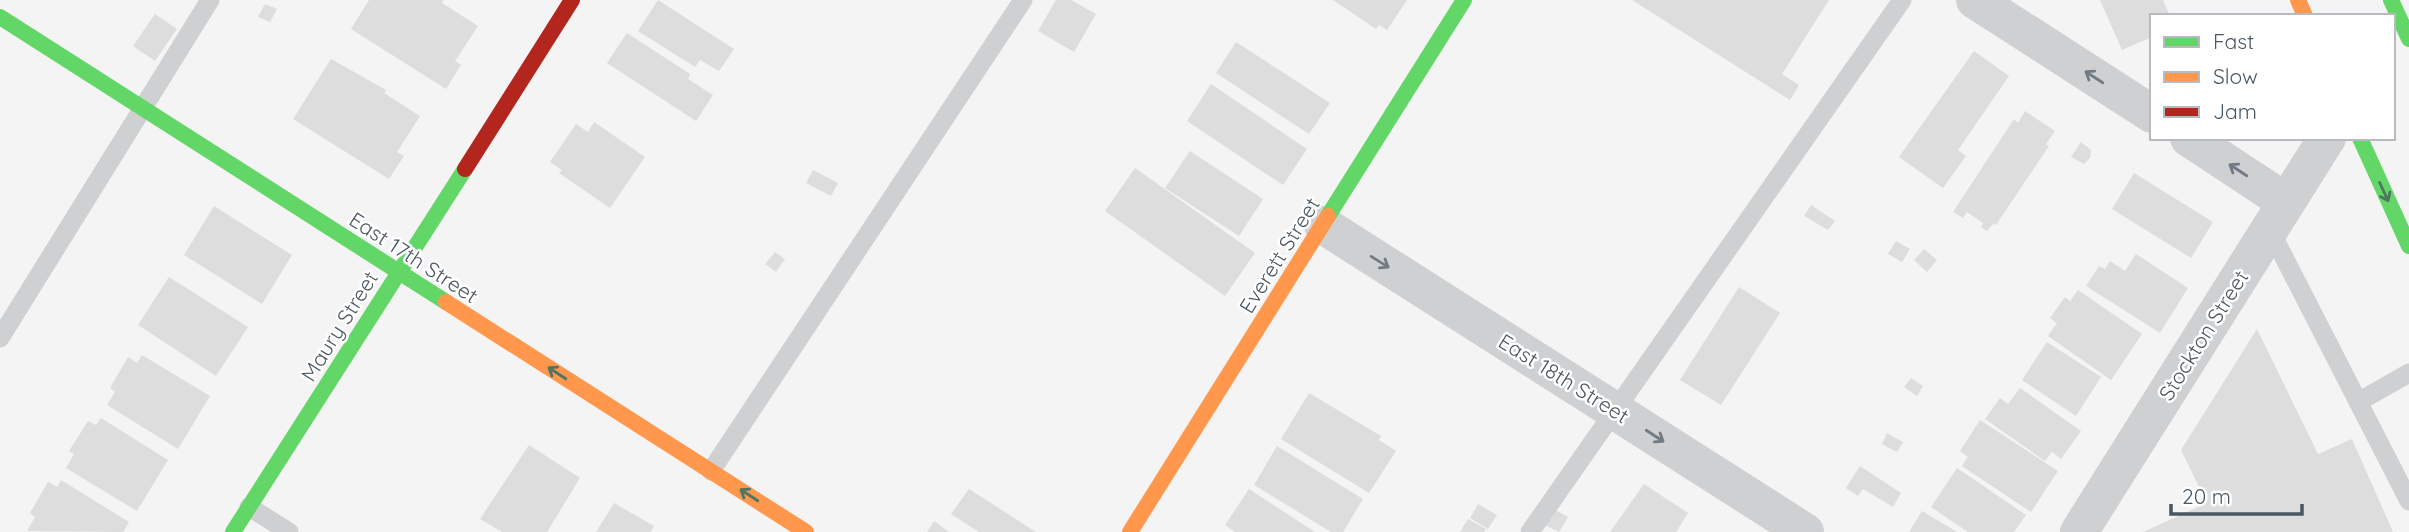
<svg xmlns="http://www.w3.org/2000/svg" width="2409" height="532" font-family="Quicksand,sans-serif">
	<rect width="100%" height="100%" fill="#f4f4f4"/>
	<g fill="#ddddde">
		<path d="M369,0h74l-1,3 36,23 -23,35 6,4 -15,24 -95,-60z"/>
		<path d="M658,0l76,49 -15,22 -19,-11 -5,7 -57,-36z"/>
		<path d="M1056,0h15l25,14 -22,38 -36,-21z"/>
		<path d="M1333,0h74l-20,30 -8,-5 -3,4z"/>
		<path d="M1632,0h197l-47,74 17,11 -9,15z"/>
		<path d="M2100,0h63l7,16h-18v21l-30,13z"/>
		<path d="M265,4l12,5 -7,13 -12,-5z"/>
		<path d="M155,14l22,15 -22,32 -22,-15z"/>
		<path d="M627,33l63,41 -2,5 25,16 -17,26 -89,-58z"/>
		<path d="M1236,42l94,61 -21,31 -93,-61z"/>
		<path d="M1974,51l35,25 -51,74 8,6 -23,32 -44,-31z"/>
		<path d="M331,59l55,31 -2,3 36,23 -23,36 7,4 -15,23 -96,-60z"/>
		<path d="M1211,84l96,65 -24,36 -96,-64z"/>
		<path d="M2025,111l30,20 -9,13 3,2 -53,79 -2,-2 -7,8 -6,-4 2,-4 -16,-11 -4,6 -10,-6 61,-93 4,4z"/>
		<path d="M594,122l51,35 -35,51 -51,-35 3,-3 -12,-8 26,-38 12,8z"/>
		<path d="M2081,142l10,8 -1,8 -6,6 -13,-7z"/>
		<path d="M1190,151l73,48 -24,37 -74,-48z"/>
		<path d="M1135,168l120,85 -30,43 -120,-85z"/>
		<path d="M813,170l25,13 -7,13 -25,-13z"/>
		<path d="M2134,173l79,49 -22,36 -79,-49z"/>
		<path d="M1811,205l24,16 -7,9 -24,-14z"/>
		<path d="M214,206l78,49 -30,49 -78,-49z"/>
		<path d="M1896,241l14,8 -8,13 -14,-8z"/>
		<path d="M1924,249l13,11 -10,12 -13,-12z"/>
		<path d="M775,252l10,7 -9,13 -11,-8z"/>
		<path d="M2136,254l52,34 -28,45 -74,-47 13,-20 6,3 5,-8 15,10z"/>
		<path d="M169,277l79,50 -32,49 -78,-51z"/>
		<path d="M1739,287l41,26 -59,92 -41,-25z"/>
		<path d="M2078,290l64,44 -31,46 -63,-44 9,-13 -7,-5 15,-21 5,4z"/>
		<path d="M2257,329l61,125 34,-15 41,93h-250l64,-29 -26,-53z"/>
		<path d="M2047,342l54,35 -25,39 -54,-36z"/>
		<path d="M142,355l68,41 -32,53 -71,-44 8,-13 -5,-4 18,-31 9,6z"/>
		<path d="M1911,378l12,8 -6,10 -13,-9z"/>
		<path d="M2020,388l61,43 -20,28 -9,-7 -7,9 -60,-42 15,-21 8,6z"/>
		<path d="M1309,393l72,43 -2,4 17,11 -27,42 -88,-54z"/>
		<path d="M101,418l67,42 -31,51 -71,-43 8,-14 -5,-3 19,-30 8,4z"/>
		<path d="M1980,420l78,51 -27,41 -69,-46 6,-9 -8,-6z"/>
		<path d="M1887,433l16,9 -6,10 -15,-8z"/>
		<path d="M529,445l51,33 -33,54h-45l-22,-13z"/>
		<path d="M1277,446l86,53 -20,33h-12l-77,-47z"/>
		<path d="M1860,466l41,27 -8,14 -30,-18 -5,7 -12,-8z"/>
		<path d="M1957,468l69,47 -12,17h-46l-37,-25z"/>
		<path d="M61,480l68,42 -6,10 -96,-1 8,-14 -5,-4 18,-31 9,5z"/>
		<path d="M1644,484l44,29 -12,19h-66z"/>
		<path d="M969,489l67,43h-57l-28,-18z"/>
		<path d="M1249,489l66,43h-80l-10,-7z"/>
		<path d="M614,503l40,23 -3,6h-55z"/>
		<path d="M1478,504l19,11 -9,14 -18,-11z"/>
		<path d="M1550,507l18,10 -9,15 -18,-9z"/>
		<path d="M1922,511l35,21h-48z"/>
		<path d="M1468,519l18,10 -2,3h-24z"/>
		<path d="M934,521l15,11h-22z"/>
	</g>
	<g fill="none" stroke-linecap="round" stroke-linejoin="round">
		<g stroke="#ced0d2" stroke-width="19">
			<path d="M2270,230l139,271"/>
			<path d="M0,338l210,-338"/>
			<path d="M2358,402l51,-29"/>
			<path d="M711,471l312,-471"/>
			<path d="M249,507l40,25"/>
			<path d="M1530,532l372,-532"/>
		</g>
		<g stroke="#ced0d2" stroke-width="38">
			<path d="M1975,0l177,114"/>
			<path d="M2189,138l97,64"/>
			<path d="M1323,225l482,307"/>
			<path d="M2079,532l248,-394"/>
		</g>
		<g stroke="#63d668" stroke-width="16">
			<path d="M2391,0l18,39"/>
			<path d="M0,17l446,285"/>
			<path d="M2360,138l49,108"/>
			<path d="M1328,216l136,-216"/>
			<path d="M233,532l232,-363"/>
		</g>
		<g stroke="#ff974d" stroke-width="16">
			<path d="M2298,0l7,16"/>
			<path d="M446,302l360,230"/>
			<path d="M1130,532l198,-316"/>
		</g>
		<path stroke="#b3261e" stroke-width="16" d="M465,169l107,-169"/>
	</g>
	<defs><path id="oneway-shaft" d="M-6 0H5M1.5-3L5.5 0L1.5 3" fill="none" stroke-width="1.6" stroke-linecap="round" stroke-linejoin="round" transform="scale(1.75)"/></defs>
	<g stroke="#727b83">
		<use href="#oneway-shaft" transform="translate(2094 77) rotate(-147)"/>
		<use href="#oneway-shaft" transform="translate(2238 170) rotate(-147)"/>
		<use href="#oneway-shaft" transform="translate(1380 262) rotate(32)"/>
		<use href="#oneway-shaft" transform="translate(1655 436) rotate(33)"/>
	</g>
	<g stroke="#507663">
		<use href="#oneway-shaft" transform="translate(2384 192) rotate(65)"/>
		<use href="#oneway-shaft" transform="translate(557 373) rotate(-147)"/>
		<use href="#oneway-shaft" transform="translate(749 495) rotate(-147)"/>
	</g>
	<g text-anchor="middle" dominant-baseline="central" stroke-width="5" stroke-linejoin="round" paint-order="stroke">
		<g font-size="21" fill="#4a5661" stroke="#fff">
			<text transform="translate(1279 255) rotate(-58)">Everett Street</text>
			<text transform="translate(414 257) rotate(33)">East 17th Street</text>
			<text transform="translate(339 326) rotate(-58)">Maury Street</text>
			<text transform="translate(2203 335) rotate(-58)">Stockton Street</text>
			<text transform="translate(1564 378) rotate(32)">East 18th Street</text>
		</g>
	</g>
	<rect x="2150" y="14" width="245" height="126" fill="#ffffff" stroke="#b7bbc0" stroke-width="2"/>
	<rect x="2164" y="37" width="35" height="10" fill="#63d668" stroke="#b7bbc0" stroke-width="2"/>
	<text x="2213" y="49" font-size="21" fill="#4a5661">Fast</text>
	<rect x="2164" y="72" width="35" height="10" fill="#ff974d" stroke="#b7bbc0" stroke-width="2"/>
	<text x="2213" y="84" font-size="21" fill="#4a5661">Slow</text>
	<rect x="2164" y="107" width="35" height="10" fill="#b3261e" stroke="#b7bbc0" stroke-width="2"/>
	<text x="2213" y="119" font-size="21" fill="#4a5661">Jam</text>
	<path d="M2171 504v10h131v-10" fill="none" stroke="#4a5661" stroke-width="3.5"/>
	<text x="2182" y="504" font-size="21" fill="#4a5661" stroke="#ffffff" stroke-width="5" paint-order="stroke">20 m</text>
</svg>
